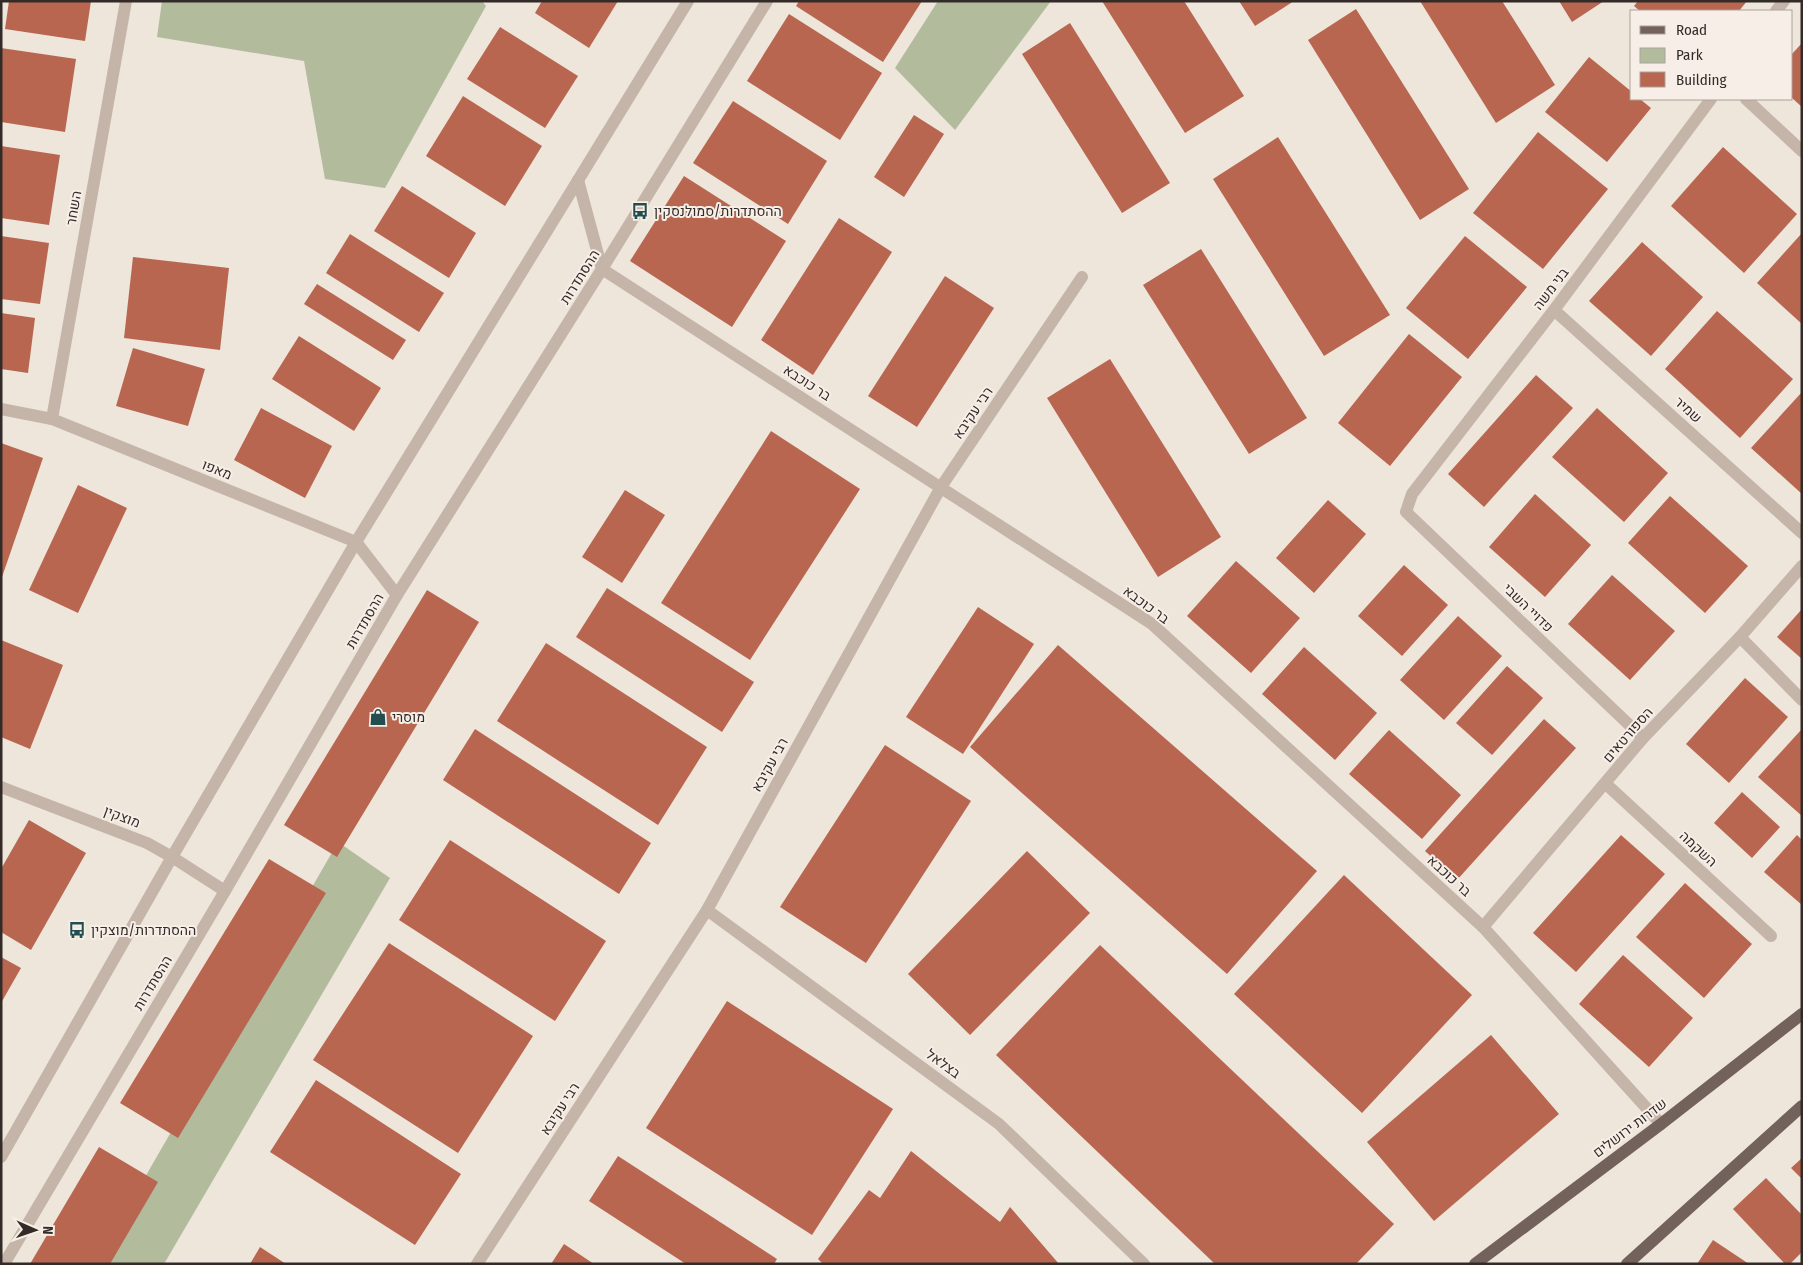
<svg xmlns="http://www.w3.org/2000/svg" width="1803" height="1265" font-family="'Fira Sans Condensed',Heebo,sans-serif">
	<rect width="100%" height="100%" fill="#eee5db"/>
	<g fill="#b2bc9d">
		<path d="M162,1h320l4,5 -101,182 -60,-9 -21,-118 -147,-24z"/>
		<path d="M938,1h113l-96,129 -60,-62z"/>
		<path d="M338,842l52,36 -226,386h-69z"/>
	</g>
	<g fill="#b86650">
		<path d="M9,1h82l-6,40 -80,-12z"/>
		<path d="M542,1h76l-29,47 -54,-35z"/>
		<path d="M799,1h123l-39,61 -87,-56z"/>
		<path d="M1102,1h82l60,95 -59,37z"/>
		<path d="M1239,1h55l-39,25z"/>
		<path d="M1420,1h82l53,84 -59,38z"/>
		<path d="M1559,1h45l-32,21z"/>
		<path d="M1638,1h109l-8,10h-99l-6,-5z"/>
		<path d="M1356,9l113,180 -49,31 -112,-180z"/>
		<path d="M789,14l93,59 -42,67 -93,-59z"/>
		<path d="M1070,23l100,160 -48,30 -100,-159z"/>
		<path d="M500,27l78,49 -33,52 -78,-49z"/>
		<path d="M1802,43v64l-10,-9v-44z"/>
		<path d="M1,48l75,11 -11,73 -64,-10z"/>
		<path d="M1589,57l43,35v7h8l11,9 -44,54 -62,-50z"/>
		<path d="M463,96l79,50 -37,60 -79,-50z"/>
		<path d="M733,101l94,60 -39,63 -95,-61z"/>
		<path d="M914,115l30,19 -40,63 -30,-20z"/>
		<path d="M1538,132l70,57 -65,80 -70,-56z"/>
		<path d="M1278,137l112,178 -66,41 -111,-177z"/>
		<path d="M1,146l59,9 -11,70 -48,-7z"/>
		<path d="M1723,147l74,67 -53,59 -73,-67z"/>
		<path d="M684,176l102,65 -54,86 -102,-66z"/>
		<path d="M402,186l74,47 -27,45 -75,-47z"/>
		<path d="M839,218l53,34 -79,123 -52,-35z"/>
		<path d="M1802,233v91l-45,-41z"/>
		<path d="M350,234l94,59 -25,39 -93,-59z"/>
		<path d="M1,236l48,7 -9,61 -39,-5z"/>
		<path d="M1465,236l62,51 -59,72 -62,-51z"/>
		<path d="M1642,242l61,55 -52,59 -62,-55z"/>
		<path d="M1201,249l106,169 -58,36 -106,-169z"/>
		<path d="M133,257l96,11 -9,82 -96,-12z"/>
		<path d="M945,276l49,32 -77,119 -49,-31z"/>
		<path d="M317,284l89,56 -13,20 -89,-56z"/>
		<path d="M1717,311l76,68 -53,59 -75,-69z"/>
		<path d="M1,313l34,5 -7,55 -27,-4z"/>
		<path d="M1409,334l53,43 -72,89 -52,-43z"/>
		<path d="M299,336l82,52 -27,43 -82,-52z"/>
		<path d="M133,348l72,21 -17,57 -72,-20z"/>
		<path d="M1110,359l111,178 -63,40 -111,-179z"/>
		<path d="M1536,375l37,33 -89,99 -36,-33z"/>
		<path d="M1802,392v102l-51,-46z"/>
		<path d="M261,408l71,38 -27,52 -71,-38z"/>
		<path d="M1597,408l71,65 -44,49 -72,-65z"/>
		<path d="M771,431l89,58 -110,171 -89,-57z"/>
		<path d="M1,443l42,15 -41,119h-1z"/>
		<path d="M78,485l49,23 -49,105 -49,-23z"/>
		<path d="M625,490l40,25 -43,68 -40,-26z"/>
		<path d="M1535,494l56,51 -46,52 -56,-50z"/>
		<path d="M1670,496l78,70 -43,47 -77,-70z"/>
		<path d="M1328,500l38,34 -52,59 -38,-35z"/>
		<path d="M1236,561l64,57 -49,55 -64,-57z"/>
		<path d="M1404,565l44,40 -46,51 -44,-40z"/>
		<path d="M1612,575l63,56 -45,49 -62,-56z"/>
		<path d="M607,588l147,94 -32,50 -146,-95z"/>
		<path d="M427,590l52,32 -142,235 -53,-32z"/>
		<path d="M978,607l56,37 -71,110 -57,-37z"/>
		<path d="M1802,609v50l-25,-22z"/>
		<path d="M1458,616l44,40 -58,64 -44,-40z"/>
		<path d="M1,640l62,25 -33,84 -29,-12z"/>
		<path d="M546,643l161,104 -49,78 -161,-104z"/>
		<path d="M1058,645l259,226 -90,103 -257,-227z"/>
		<path d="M1304,647l73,66 -42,47 -73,-66z"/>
		<path d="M1507,666l36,32 -51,57 -36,-32z"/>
		<path d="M1745,678l43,39 -59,66 -43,-39z"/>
		<path d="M1544,719l32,29 -119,132 -32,-29z"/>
		<path d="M475,729l176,114 -32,51 -176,-114z"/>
		<path d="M1389,730l72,65 -39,44 -73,-65z"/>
		<path d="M1801,730h1v86l-44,-39z"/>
		<path d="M885,745l86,56 -105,162 -86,-56z"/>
		<path d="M1742,792l38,35 -28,31 -38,-35z"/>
		<path d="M29,820l57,33 -55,97 -30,-18v-63z"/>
		<path d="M1621,835l44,39 -89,98 -43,-39z"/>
		<path d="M1797,835l5,5v65l-38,-33z"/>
		<path d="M450,840l156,101 -51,80 -156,-101z"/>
		<path d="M1027,851l63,62 -120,122 -62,-61z"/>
		<path d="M269,859l57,34 -148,245 -58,-35z"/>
		<path d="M1344,875l128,120 -110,118 -128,-119z"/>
		<path d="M1685,883l67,61 -48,54 -68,-61z"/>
		<path d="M389,943l144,93 -75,117 -145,-93z"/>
		<path d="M1100,945l294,279 -38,40h-141l-219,-209z"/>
		<path d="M1623,955l70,63 -44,49 -70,-63z"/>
		<path d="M1,957l20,11 -20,35z"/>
		<path d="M727,1001l166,108 -81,126 -166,-107z"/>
		<path d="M1491,1035l68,79 -125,107 -67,-79z"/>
		<path d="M316,1080l145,94 -46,71 -145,-93z"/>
		<path d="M99,1147l59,35 -48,82h-80z"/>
		<path d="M911,1151l89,71 10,-15 49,57h-236l-5,-5 51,-69 11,8z"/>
		<path d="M618,1156l159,103 -3,5h-88l-97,-63z"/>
		<path d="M1802,1158v21l-11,-11z"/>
		<path d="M1766,1178l36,37v37l-12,12h-5l-52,-55z"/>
		<path d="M1713,1240l36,24h-52z"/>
		<path d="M564,1244l30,20h-43z"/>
		<path d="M260,1247l26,17h-36z"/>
	</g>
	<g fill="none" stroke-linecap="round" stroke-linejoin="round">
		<g stroke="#c5b5a9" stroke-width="12">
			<path d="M1776,11l8,-10"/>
			<path d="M1746,99l56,52"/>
			<path d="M578,180l24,89 550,355 331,303 178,197"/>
			<path d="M1554,310l248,223"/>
			<path d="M1,409l51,10 304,123 41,53"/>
			<path d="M52,419l74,-418"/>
			<path d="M1740,637l62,63"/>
			<path d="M1643,738l-237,-226 6,-18 142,-184 157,-211"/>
			<path d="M1606,784l165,152"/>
			<path d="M1,787l146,56 25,14 53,34"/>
			<path d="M707,910l292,214 145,140"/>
			<path d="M1483,927l160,-189 97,-101 62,-71"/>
			<path d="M1,1157l171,-300 184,-315 332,-541"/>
			<path d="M4,1264l221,-373 172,-296 205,-326 165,-268"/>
			<path d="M477,1264l230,-354 234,-423 141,-210"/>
		</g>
		<g stroke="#73625b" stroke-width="12">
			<path d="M1475,1264l186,-140 141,-110"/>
			<path d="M1627,1264l175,-158"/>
		</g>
	</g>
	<defs>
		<g id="bus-bare" transform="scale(1.35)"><path d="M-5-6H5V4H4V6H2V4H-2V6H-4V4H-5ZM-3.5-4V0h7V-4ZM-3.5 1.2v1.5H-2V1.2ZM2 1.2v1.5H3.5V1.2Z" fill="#224e50" stroke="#f7efe7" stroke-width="2.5" paint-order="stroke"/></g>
		<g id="shop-bare" transform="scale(1.35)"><path d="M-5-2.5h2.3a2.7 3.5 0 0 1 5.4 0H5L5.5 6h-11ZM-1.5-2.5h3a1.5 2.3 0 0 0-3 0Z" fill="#224e50" stroke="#f7efe7" stroke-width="2.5" paint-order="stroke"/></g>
	</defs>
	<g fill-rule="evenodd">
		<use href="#bus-bare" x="640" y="211"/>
		<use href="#shop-bare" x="378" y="717"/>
		<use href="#bus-bare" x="77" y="930"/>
	</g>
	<g text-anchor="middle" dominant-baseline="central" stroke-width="4" stroke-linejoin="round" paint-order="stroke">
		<g font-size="14" fill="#332b28" stroke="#f7efe7">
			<text transform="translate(74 208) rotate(-80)">השחר</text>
			<text transform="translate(580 277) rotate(-58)">ההסתדרות</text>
			<text transform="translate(1551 289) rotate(-53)">בני משה</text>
			<text transform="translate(807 383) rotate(33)">בר כוכבא</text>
			<text transform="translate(1688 410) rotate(42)">שמיר</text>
			<text transform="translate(973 413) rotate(-56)">רבי עקיבא</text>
			<text transform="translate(217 470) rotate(22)">מאפו</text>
			<text transform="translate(1146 605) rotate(36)">בר כוכבא</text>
			<text transform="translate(1528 608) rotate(44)">פדויי השבי</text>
			<text transform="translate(365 621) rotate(-60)">ההסתדרות</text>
			<text transform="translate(1628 735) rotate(-49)">הספורטאים</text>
			<text transform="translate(770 765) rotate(-61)">רבי עקיבא</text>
			<text transform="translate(122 817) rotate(21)">מוצקין</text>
			<text transform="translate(1698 849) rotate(43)">השקמה</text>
			<text transform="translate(1449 876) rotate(42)">בר כוכבא</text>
			<text transform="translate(153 983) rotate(-59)">ההסתדרות</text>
			<text transform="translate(943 1064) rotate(36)">בצלאל</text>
			<text transform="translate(560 1109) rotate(-57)">רבי עקיבא</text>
			<text transform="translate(1630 1128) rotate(-37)">שדרות ירושלים</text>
		</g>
		<g font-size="14" fill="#332b28" stroke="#f7efe7" text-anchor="start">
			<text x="654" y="211">ההסתדרות/סמולנסקין</text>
			<text x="392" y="717">מוסרי</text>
			<text x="91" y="930">ההסתדרות/מוצקין</text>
		</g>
	</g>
	<rect width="1803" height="1265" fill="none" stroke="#332b28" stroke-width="5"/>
	<rect x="1630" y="10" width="162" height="90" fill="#f7efe7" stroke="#a9a19b"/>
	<rect x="1640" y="26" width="25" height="8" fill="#73625b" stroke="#a9a19b"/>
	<text x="1676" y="35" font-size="15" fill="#332b28">Road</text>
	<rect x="1640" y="48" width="25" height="15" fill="#b2bc9d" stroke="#a9a19b"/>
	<text x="1676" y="60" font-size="15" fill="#332b28">Park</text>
	<rect x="1640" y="72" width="25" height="15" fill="#b86650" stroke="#a9a19b"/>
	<text x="1676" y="85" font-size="15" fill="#332b28">Building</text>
	<g transform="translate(35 1230) rotate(92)" stroke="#f7efe7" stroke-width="4" paint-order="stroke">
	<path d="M0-4L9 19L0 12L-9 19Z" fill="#332b28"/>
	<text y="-8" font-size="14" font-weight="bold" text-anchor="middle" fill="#332b28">N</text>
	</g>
</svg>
